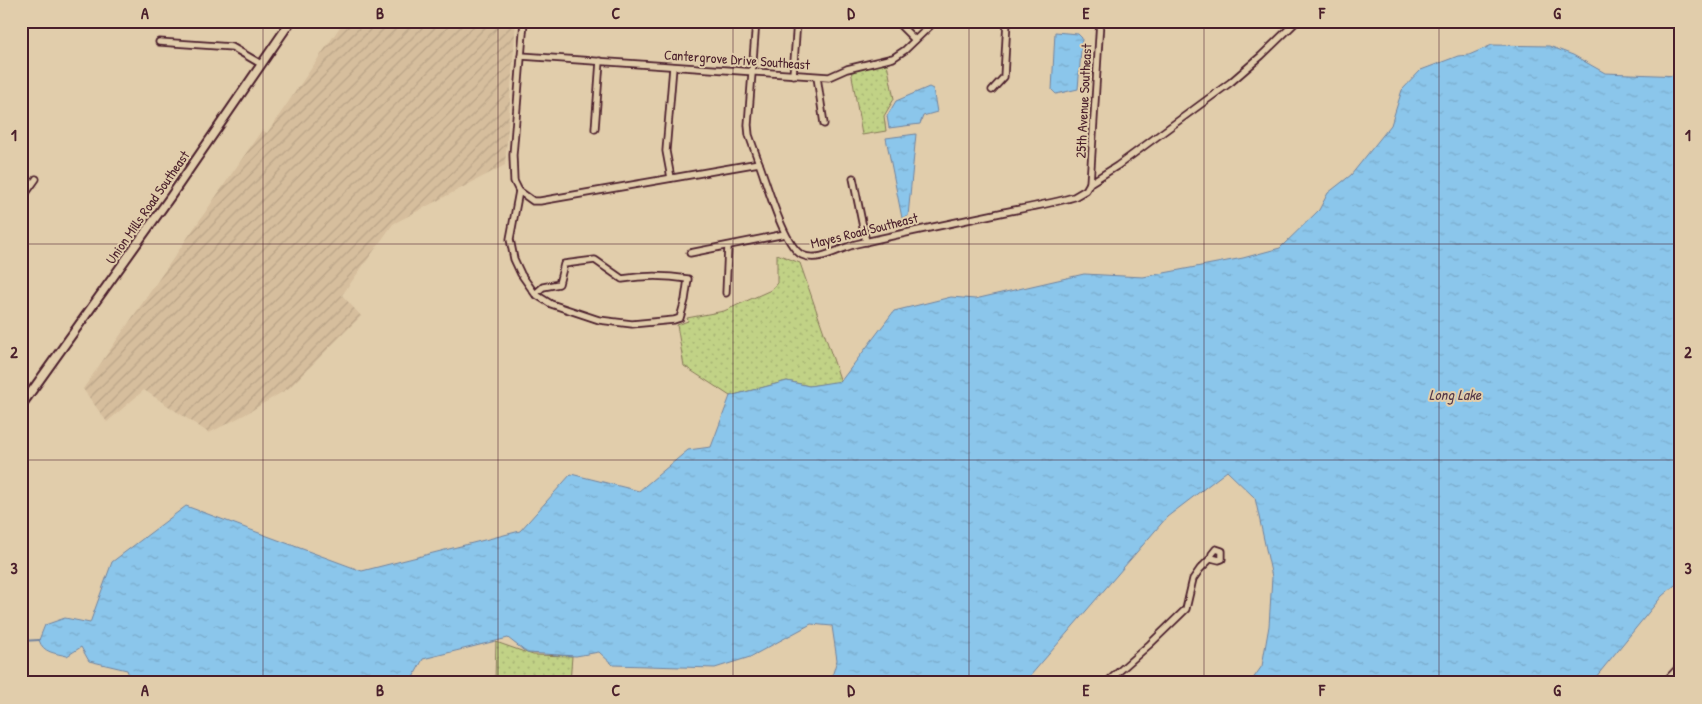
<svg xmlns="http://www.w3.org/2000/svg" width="1702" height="704" font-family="'Patrick Hand',sans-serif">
	<defs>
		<pattern id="industrial-furrows" width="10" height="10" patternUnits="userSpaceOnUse" patternTransform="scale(1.25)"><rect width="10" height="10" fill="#d6be9d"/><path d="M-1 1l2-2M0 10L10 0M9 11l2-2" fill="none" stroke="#b9a387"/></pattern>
		<pattern id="park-dots" width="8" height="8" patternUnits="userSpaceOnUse" patternTransform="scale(1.25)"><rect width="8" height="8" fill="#c1d286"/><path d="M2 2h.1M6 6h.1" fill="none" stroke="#a7b474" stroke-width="1.8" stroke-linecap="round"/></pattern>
		<pattern id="water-ripples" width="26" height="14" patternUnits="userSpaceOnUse" patternTransform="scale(1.25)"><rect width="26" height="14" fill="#8bc6eb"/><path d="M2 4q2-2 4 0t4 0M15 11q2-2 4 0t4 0" fill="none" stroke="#79aaca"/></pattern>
	</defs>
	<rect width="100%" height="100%" fill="#e1cdab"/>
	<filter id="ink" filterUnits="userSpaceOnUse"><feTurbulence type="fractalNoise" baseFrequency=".02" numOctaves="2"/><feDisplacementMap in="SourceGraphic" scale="10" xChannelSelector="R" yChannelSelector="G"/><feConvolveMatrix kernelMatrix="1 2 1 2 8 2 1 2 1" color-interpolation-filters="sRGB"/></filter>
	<g filter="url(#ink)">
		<path fill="url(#industrial-furrows)" d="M344,21h172l-11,144 -112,59 -51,71 19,21 -72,72 -45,27 -35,18 -65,-43 -37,32 -24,-33 179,-259 5,3z"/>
		<g fill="url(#park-dots)" stroke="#867858">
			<path d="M887,63l7,36 -10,17 2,15 -24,4 -11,-65z"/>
			<path d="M777,254l23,9 41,119 -32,4 -22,-5 -57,15 -46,-30 -7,-41 11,-4 -1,-3 37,-7 47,-21 6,-7z"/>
			<path d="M496,642l37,13 39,1 -2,27h-75z"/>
		</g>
		<g fill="url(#water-ripples)" stroke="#71839e">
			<path d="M1055,32l23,2 4,4 -4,51 -22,5 -4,-4z"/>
			<path d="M1492,45l57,1 24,9 32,18 76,3v504l-19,16 -71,87h-341l12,-17 7,-40 3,-49 -17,-79 -28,-27 -60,46 -143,166h-194l7,-23 -5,-34 -21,-2 -61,33 -35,11 -102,-3 -14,-13 -23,4 -49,-3 -19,-15 -85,21 -13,24h-278l-5,-13 -38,-9 -8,-14 -14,9c-12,-3 -24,-3 -28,-16l6,-15 20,-7 25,5 22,-61 74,-56 176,65 158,-40 51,-57 68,17 49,-41 23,-3 19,-51 57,-15 22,5 32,-5 53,-70 57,-14 24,2 109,-25 59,3 100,-19 37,-10 39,-38 9,-17 23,-18 40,-50 11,-35 19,-20 37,-14 11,-1z"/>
			<path d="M929,87l4,2 4,23 -14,4 -3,8 -31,4 -2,-12 9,-15z"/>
			<path d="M916,134l-8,82 -6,2 -16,-80z"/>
		</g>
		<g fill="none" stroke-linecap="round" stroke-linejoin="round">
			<path stroke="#71839e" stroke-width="2" d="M21,641l18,-1"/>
			<g stroke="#4a1f2b" stroke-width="9">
				<g id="minor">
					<path d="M524,21l-11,134 1,26 5,10 14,10h7l219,-38c8,21 25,83 43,92 16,8 38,-7 54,-11 48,-11 96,-21 144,-31 25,-5 50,-9 74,-16l12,-7 4,-7 27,-17 114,-84 30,-26 36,-35"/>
					<path d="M756,21l-8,104 1,10 10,28"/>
					<path d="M900,21l1,5 14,14"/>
					<path d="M159,42l73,5 29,17"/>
					<path d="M521,56l308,21 18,-8 46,-11 12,-8 30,-29"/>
					<path d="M793,75l4,-54"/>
					<path d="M817,77l7,47"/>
					<path d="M992,90l12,-13 3,-56"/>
					<path d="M595,129l5,-68"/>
					<path d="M671,178l-5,-27 7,-84"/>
					<path d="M853,178l13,64"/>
					<path d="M1090,183l10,-162"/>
					<path d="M519,191l-9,48 4,20 7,15 14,20 16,10 48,16 33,4 42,-4 6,-2 5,-18 3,-21c-24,-4 -43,-4 -66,0l-27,-19 -31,4 -5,20 -16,3 -8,7"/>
					<path d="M21,200l15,-21"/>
					<path d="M690,253l95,-19"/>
					<path d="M726,293l2,-47"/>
					<path d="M1106,683l44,-39 36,-35 7,-30 7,-10 11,-11 1,-4 4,-5 6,2v8l-3,1 -8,-2"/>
					<path d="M1664,683l17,-18"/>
				</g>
			</g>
			<g stroke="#4a1f2b" stroke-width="11">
				<path id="tertiary" d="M21,406l150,-210 120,-175"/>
			</g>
			<use href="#minor" stroke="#e1cdab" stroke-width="5.5"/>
			<use href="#tertiary" stroke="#e1cdab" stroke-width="7"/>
		</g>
	</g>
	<path fill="none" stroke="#4a1f2b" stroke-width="1" stroke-opacity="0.55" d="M263,21v662M498,21v662M733,21v662M969,21v662M1204,21v662M1439,21v662M21,244h1660M21,460h1660"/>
	<g text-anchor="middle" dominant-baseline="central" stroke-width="4" stroke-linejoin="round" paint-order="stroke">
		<g font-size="14" fill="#4a1f2b" stroke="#e1cdab">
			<text transform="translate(737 59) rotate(4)">Cantergrove Drive Southeast</text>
			<text transform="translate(1083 101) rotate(-87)">25th Avenue Southeast</text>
			<text transform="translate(147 207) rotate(-55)">Union Mills Road Southeast</text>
			<text transform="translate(864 230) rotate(-14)">Mayes Road Southeast</text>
		</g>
		<g font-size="15" font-style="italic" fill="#543848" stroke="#e1cdab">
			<text x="1455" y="394">Long Lake</text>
		</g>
	</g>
	<rect width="1702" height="704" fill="none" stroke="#e1cdab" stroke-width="55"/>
	<rect x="28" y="28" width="1646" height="648" fill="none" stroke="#4a1f2b" stroke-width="2"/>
	<g font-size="16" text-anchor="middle" font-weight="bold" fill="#4a1f2b">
		<text x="145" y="19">A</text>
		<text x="380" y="19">B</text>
		<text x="616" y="19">C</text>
		<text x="851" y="19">D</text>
		<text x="1086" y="19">E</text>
		<text x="1322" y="19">F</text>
		<text x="1557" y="19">G</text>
		<text x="14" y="141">1</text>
		<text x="1688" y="141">1</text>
		<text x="14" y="358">2</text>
		<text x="1688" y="358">2</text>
		<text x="14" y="574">3</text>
		<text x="1688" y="574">3</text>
		<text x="145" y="696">A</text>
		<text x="380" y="696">B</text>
		<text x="616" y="696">C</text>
		<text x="851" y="696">D</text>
		<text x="1086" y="696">E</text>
		<text x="1322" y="696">F</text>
		<text x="1557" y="696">G</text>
	</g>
</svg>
